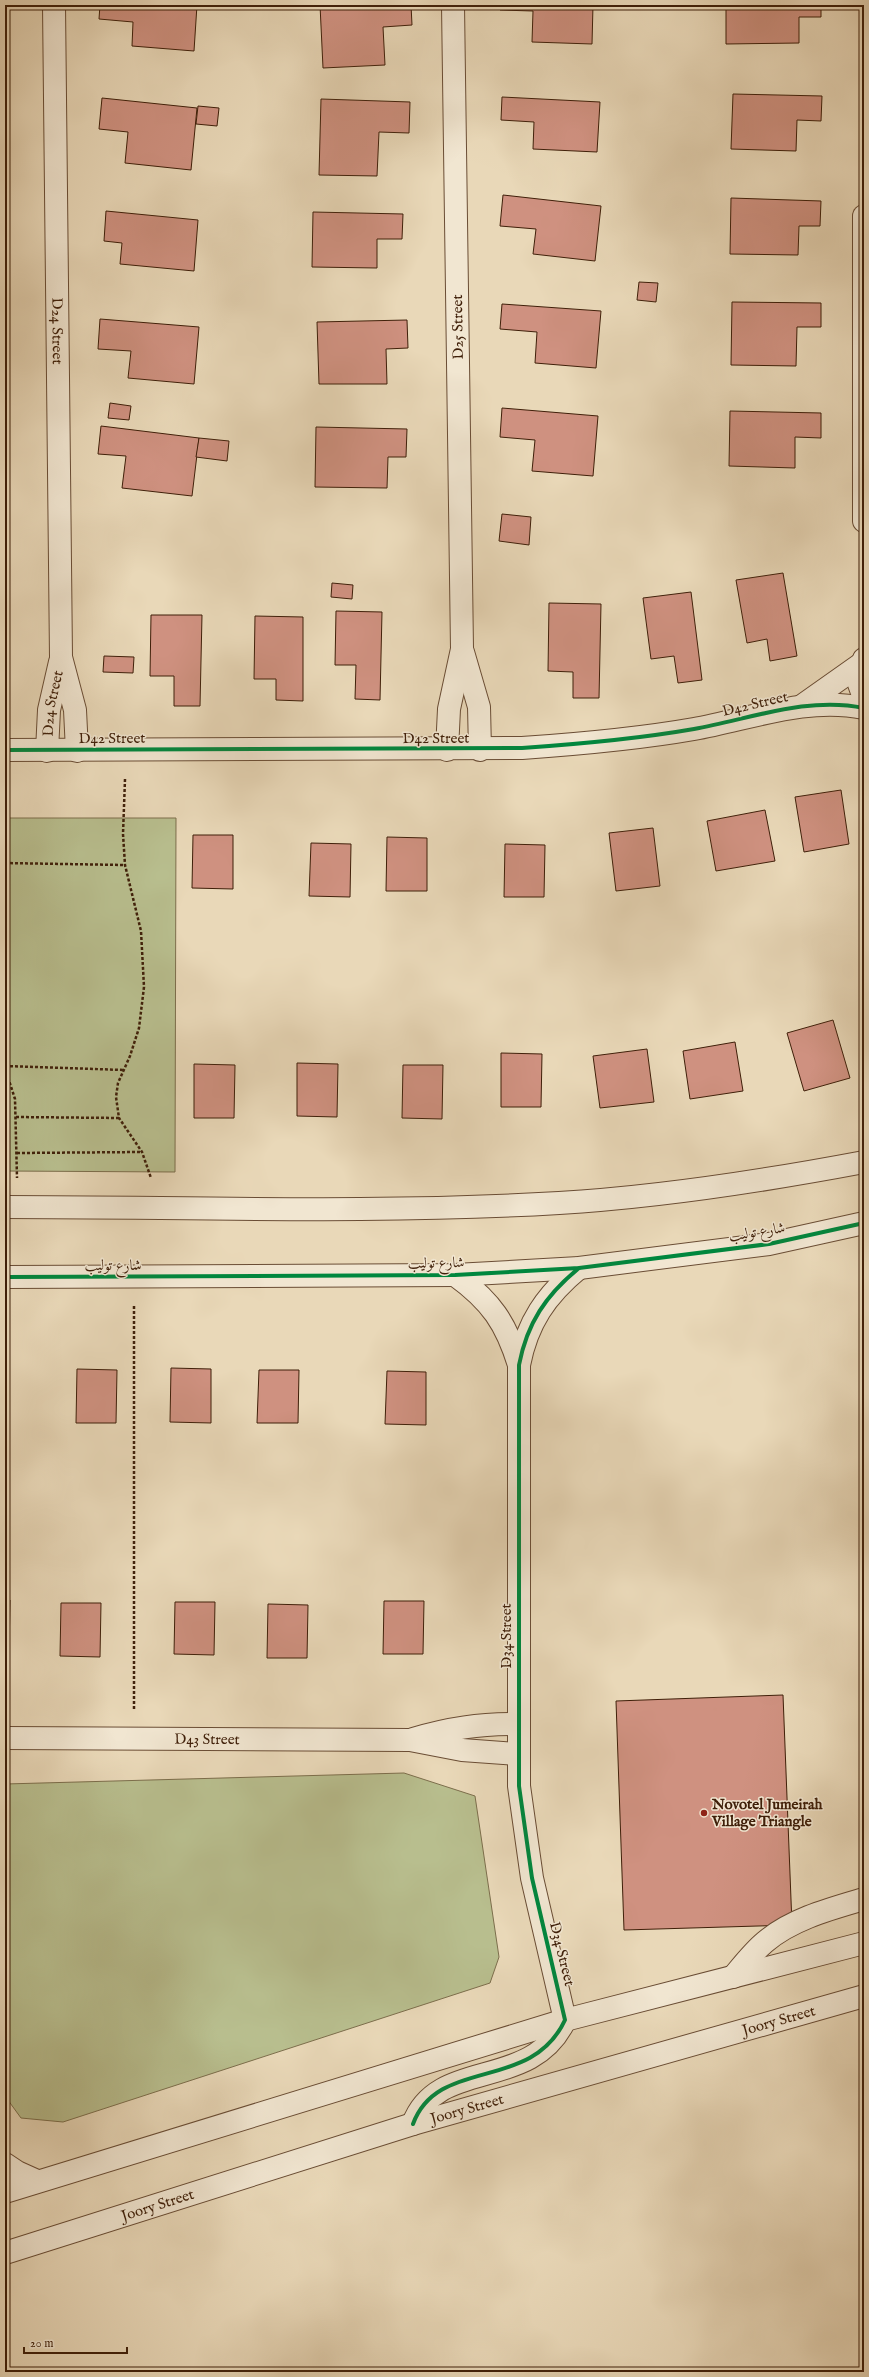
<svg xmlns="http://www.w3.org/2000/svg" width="869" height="2377" font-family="'IM FELL English',Amiri,serif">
	<rect width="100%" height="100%" fill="#e9d8b8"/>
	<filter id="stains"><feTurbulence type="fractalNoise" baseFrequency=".005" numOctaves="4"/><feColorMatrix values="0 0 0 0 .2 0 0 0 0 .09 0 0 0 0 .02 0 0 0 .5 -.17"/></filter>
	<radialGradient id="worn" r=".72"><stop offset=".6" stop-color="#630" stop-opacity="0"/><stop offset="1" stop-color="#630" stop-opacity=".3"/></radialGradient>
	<g fill="#b8be8e" stroke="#7c6e4c">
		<path d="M5,818h171l-1,354 -170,-1z"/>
		<path d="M404,1773l71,23 24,161 -9,26 -427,139 -42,-4 -16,-22v-312z"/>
	</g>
	<g fill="#cf9180" stroke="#3f1f09">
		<path d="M100,5h97l-3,46 -62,-5 1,-24 -34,-3z"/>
		<path d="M320,5h91l1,20 -29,2 2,38 -62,3z"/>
		<path d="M500,5h93l-1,39 -60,-2 1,-31 -33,-1z"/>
		<path d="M726,5h95v12h-22v26l-73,1z"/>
		<path d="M733,94l89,2 -1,25 -24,-1 -1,31 -65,-2z"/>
		<path d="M502,97l98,5 -3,50 -64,-3 1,-27 -33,-2z"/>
		<path d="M102,98l95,10 -6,62 -66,-7 3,-31 -29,-3z"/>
		<path d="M321,99l89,3 -1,31 -30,-1 -2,44 -58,-1z"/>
		<path d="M198,106l21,2 -2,18 -21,-2z"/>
		<path d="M503,195l98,11 -6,55 -62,-7 3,-25 -36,-3z"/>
		<path d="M731,198l90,3 -1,25h-21l-1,29 -68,-1z"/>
		<path d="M5,210h1l1,27h-2z"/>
		<path d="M106,211l92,9 -4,51 -74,-7 2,-21 -18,-2z"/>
		<path d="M313,212l90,2 -1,25h-25v29l-65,-1z"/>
		<path d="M639,282l19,1 -2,19 -19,-2z"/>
		<path d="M732,302l89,1v24h-24l-1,39 -65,-1z"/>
		<path d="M502,304l99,7 -5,57 -61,-5 2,-31 -37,-3z"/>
		<path d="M5,315h3l1,27h-4z"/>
		<path d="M100,319l99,8 -5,57 -66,-6 3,-27 -33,-2z"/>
		<path d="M407,320l1,28 -22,1 1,35h-68l-2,-62z"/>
		<path d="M110,403l21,3 -2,14 -21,-2z"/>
		<path d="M502,408l96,8 -5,60 -61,-5 3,-31 -35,-3z"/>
		<path d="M730,411l91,2v25l-26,-1v31l-66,-2z"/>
		<path d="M5,422h1v30l-1,-1z"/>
		<path d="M101,426l98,12 -7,58 -70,-8 4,-32 -28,-2z"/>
		<path d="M316,427l91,2 -1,28h-18l-1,31 -72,-1z"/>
		<path d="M199,438l30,3 -2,20 -31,-4z"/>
		<path d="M502,514l29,3 -2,28 -30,-4z"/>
		<path d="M783,573l14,83 -27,5 -3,-22 -20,4 -11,-63z"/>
		<path d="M332,583l21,2 -1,14 -21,-2z"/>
		<path d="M691,592l11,88 -24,3 -4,-27 -23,3 -8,-61z"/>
		<path d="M549,603l52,1 -2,94h-26v-26l-25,-1z"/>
		<path d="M336,611l46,1 -2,88 -25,-1 1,-34h-21z"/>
		<path d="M151,615h51l-2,91h-26v-30h-24z"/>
		<path d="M255,616l48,1v84l-27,-1v-21h-22z"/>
		<path d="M104,656l30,1 -1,16 -30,-1z"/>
		<path d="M841,790l8,54 -45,8 -9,-55z"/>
		<path d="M765,810l10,51 -59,10 -9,-50z"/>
		<path d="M653,828l7,58 -44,5 -7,-58z"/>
		<path d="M193,835h40v54l-41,-1z"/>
		<path d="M387,837l40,1v53h-41z"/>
		<path d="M311,843l40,1 -1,53 -41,-1z"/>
		<path d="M505,844l40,1 -1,52h-40z"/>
		<path d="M833,1020l17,58 -46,13 -17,-58z"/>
		<path d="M735,1042l8,49 -53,8 -7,-48z"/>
		<path d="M647,1049l7,53 -54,6 -7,-52z"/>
		<path d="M501,1053l41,1 -1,53h-40z"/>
		<path d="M297,1063l41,1 -1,53 -40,-1z"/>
		<path d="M194,1064l41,1 -1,53h-40z"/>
		<path d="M403,1065h40l-1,54 -40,-1z"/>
		<path d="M171,1368l40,1v54l-41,-1z"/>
		<path d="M77,1369l40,1 -1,53h-40z"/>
		<path d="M259,1370h40l-1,53h-41z"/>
		<path d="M387,1371l39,1v53l-41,-1z"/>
		<path d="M5,1600h5l-1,53h-4z"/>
		<path d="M384,1601h40l-1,53h-40z"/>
		<path d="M175,1602h40l-1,53 -40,-1z"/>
		<path d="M61,1603h40l-1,54 -40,-1z"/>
		<path d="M268,1604l40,1 -1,53h-40z"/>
		<path d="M783,1695l9,230 -168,5 -8,-229z"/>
	</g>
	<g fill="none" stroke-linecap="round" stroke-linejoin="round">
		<g stroke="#6a4d35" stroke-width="24">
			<g id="minor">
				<path id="s1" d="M54,5l7,652 14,53 2,41"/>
				<path d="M864,216v305"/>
				<path d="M463,652l16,55 1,43"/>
				<path d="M864,659l-6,22 6,17"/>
				<path d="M803,705l58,-41"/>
				<path d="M5,750l517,-2c58,-4 115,-9 172,-19 56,-10 113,-33 170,-21"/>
				<path d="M447,750l2,-41 13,-60 -9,-644"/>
				<path id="s2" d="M47,751l2,-41 11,-48"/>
				<path d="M5,1207c185,0 370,7 554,-4 103,-6 204,-22 305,-41"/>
				<path d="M455,1275c36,26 51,48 64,90"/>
				<path d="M5,1277l450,-2 124,-7 190,-24 95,-21"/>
				<path id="s3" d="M5,1738l405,2 52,10 56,4"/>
				<path d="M413,1739c37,-11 66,-15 105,-15"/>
				<path d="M733,1977c10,-12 20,-25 32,-35 27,-23 65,-33 99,-43"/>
				<path d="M413,2124c25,-68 118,-31 152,-104l-33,-142 -13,-92v-421c8,-42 27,-70 60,-97"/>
				<path d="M5,2164l12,8 20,9"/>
				<path d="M5,2192l560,-172 299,-77"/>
				<path id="s4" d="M5,2253l408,-129 451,-128"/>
			</g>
		</g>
		<g stroke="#3f1f09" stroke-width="2.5" stroke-dasharray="3 2" stroke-linecap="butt">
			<path d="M125,779l-2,55 2,31 16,66 3,56 -5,41 -9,28 -12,27 -2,14 3,21 23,34 9,26"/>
			<path d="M5,863l120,2"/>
			<path d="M5,1066l119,4"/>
			<path d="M5,1068l10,31 2,79"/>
			<path d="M16,1117l103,1"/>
			<path d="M17,1153l125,-1"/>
			<path d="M134,1709v-403"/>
		</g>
		<use href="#minor" stroke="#f1e6d1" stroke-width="22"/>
		<g stroke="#f1e6d1" stroke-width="6">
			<g id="cycleway">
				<path d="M5,750l517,-2c58,-4 115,-9 172,-19 56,-10 113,-33 170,-21"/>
				<path d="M5,1277l450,-2 124,-7 190,-24 95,-21"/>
				<path d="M413,2124c25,-68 118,-31 152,-104l-33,-142 -13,-92v-421c8,-42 27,-70 60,-97"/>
			</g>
		</g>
		<use href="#cycleway" stroke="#00873e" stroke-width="4"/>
	</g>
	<circle fill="#8f2418" stroke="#f1e6d1" stroke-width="1.5" cx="704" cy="1813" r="4"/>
	<g text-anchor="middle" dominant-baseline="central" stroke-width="3" stroke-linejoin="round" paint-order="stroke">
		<g font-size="15" fill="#3f1f09" stroke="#f1e6d1">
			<text transform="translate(458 327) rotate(-91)">D25 Street</text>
			<text stroke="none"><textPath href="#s1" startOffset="326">D24 Street</textPath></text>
			<text stroke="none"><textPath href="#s2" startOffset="48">D24 Street</textPath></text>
			<text transform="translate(755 704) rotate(-13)">D42 Street</text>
			<text x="112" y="738">D42 Street</text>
			<text x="436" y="738">D42 Street</text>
			<text transform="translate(757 1232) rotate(-9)">شارع توليب</text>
			<text transform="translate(436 1263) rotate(-1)">شارع توليب</text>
			<text x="113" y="1265">شارع توليب</text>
			<text transform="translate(506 1636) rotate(-90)">D34 Street</text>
			<text stroke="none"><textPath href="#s3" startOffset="202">D43 Street</textPath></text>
			<text transform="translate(562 1954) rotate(76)">D34 Street</text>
			<text stroke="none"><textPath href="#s4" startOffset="808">Joory Street</textPath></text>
			<text stroke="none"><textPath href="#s4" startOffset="484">Joory Street</textPath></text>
			<text stroke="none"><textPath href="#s4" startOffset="160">Joory Street</textPath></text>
		</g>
		<g font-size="15" font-weight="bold" fill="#3f1f09" stroke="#f1e6d1" text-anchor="start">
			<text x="712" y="1804">Novotel Jumeirah<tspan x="712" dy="17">Village Triangle</tspan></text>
		</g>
	</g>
	<rect width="869" height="2377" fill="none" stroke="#e9d8b8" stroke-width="20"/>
	<rect x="6" y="6" width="857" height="2365" fill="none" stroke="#3f1f09" stroke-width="2"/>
	<rect x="10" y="10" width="849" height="2357" fill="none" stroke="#3f1f09"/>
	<path d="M24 2347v6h103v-6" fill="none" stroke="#3f1f09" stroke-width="2"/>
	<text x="30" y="2347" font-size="12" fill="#3f1f09" stroke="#f1e6d1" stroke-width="3" paint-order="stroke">20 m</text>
	<rect width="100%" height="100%" filter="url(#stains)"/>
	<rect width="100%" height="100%" fill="url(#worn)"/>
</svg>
